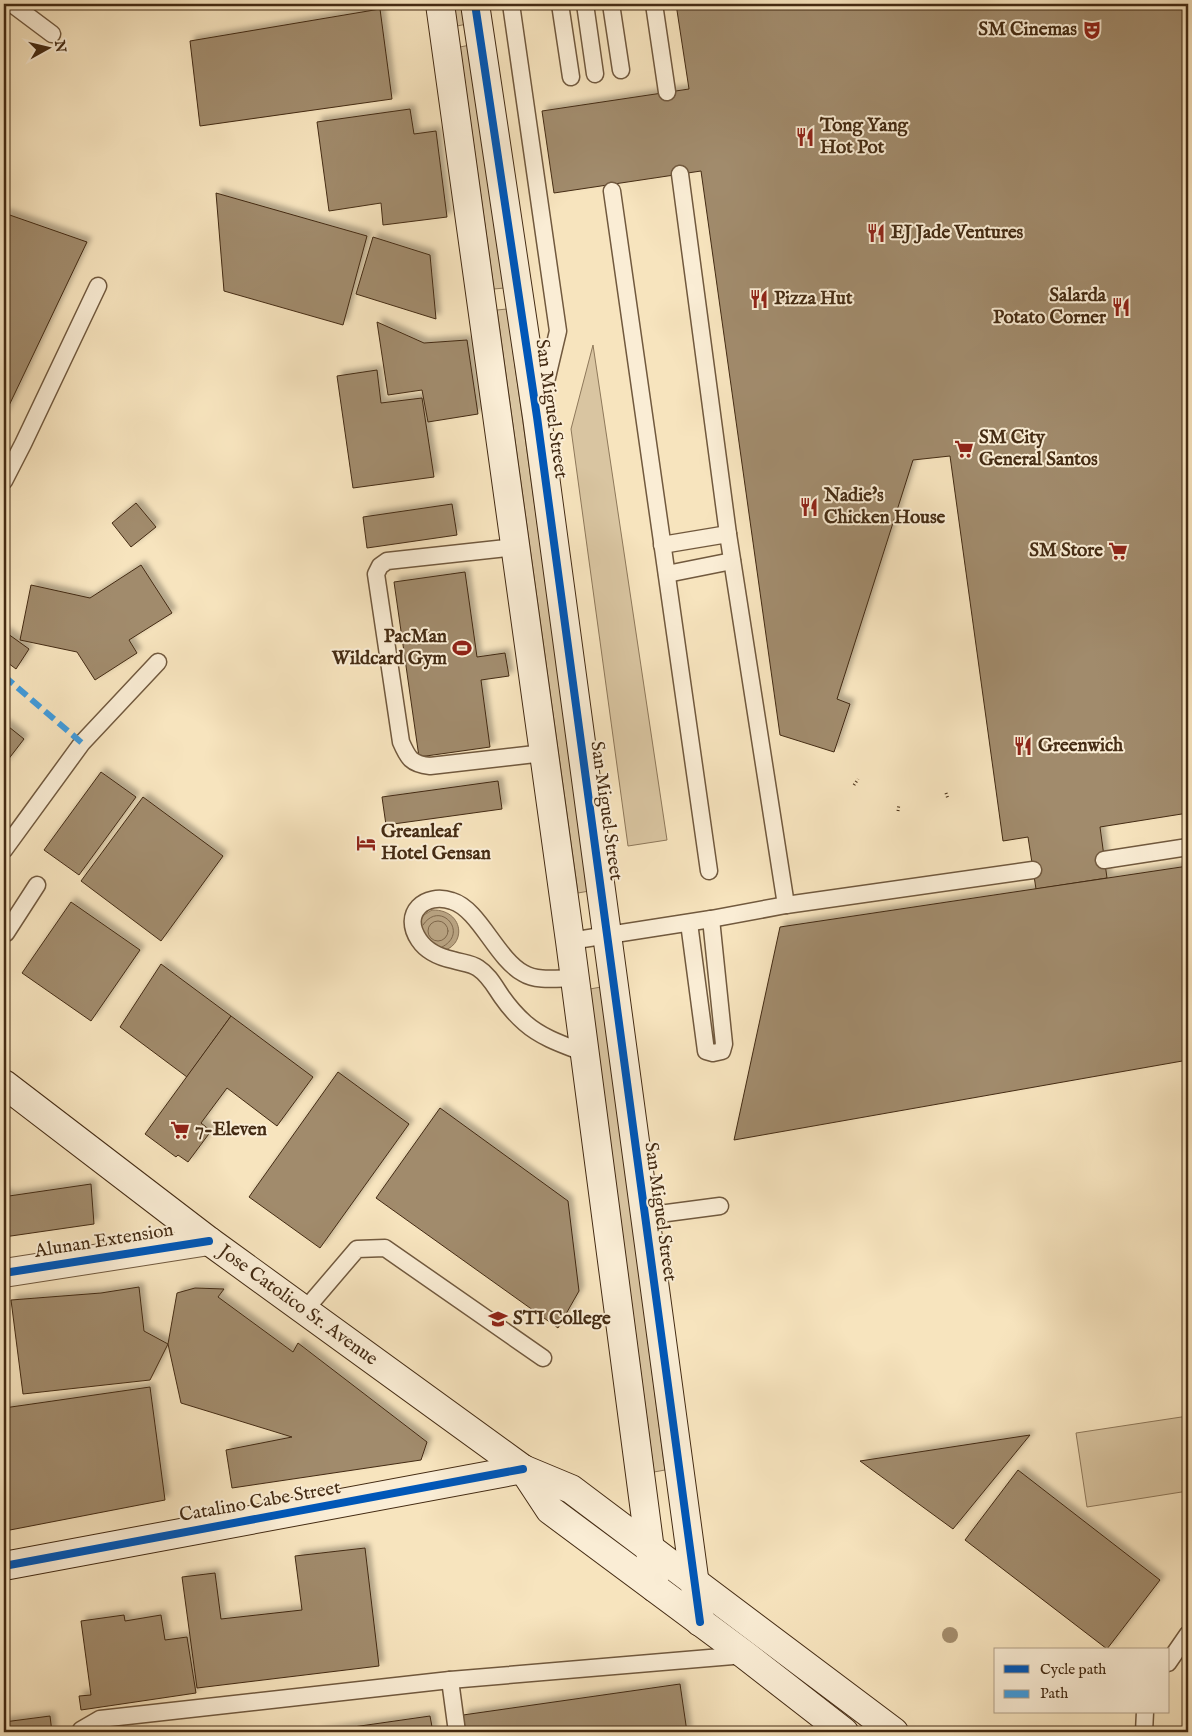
<svg xmlns="http://www.w3.org/2000/svg" width="1192" height="1736" font-family="'IM FELL English',serif">
	<defs>
		<filter id="shadow"><feDropShadow dx="4.5" dy="-4.5" stdDeviation="2.5" flood-color="#0004"/></filter>
	</defs>
	<rect width="100%" height="100%" fill="#f7e4be"/>
	<filter id="stains"><feTurbulence type="fractalNoise" baseFrequency=".004" numOctaves="4"/><feColorMatrix values="0 0 0 0 .2 0 0 0 0 .09 0 0 0 0 .02 0 0 0 .5 -.17"/></filter>
	<radialGradient id="worn" r=".72"><stop offset=".6" stop-color="#630" stop-opacity="0"/><stop offset="1" stop-color="#630" stop-opacity=".3"/></radialGradient>
	<g fill="#d9c5a1" stroke="#8e785a">
		<path d="M453,4h11l3,20 -10,2z"/>
		<path d="M470,45l34,243 -10,1 -34,-242z"/>
		<path d="M507,309l82,582 -11,2 -81,-583z"/>
		<path d="M593,345l74,495 -39,6 -57,-417z"/>
		<path d="M601,987l64,483 -11,2 -64,-483z"/>
		<path d="M1188,1416v75l-101,16 -11,-74z"/>
	</g>
	<path fill="#baa584" stroke="#8b7457" d="M432,910c35,-1 36,43 1,42l-15,-30 6,-7z"/>
	<g fill="none" stroke-linecap="round" stroke-linejoin="round">
		<g stroke="#7f684c" stroke-width="1">
			<circle cx="438" cy="931" r="10"/>
			<path d="M423,925c17,-26 47,8 19,22"/>
		</g>
	</g>
	<g fill="#a18b6c" stroke="#442b13" filter="url(#shadow)">
		<path d="M676,4h512v809l-88,14 7,51 -71,11 -8,-52 -25,4 -53,-385 -37,4 -76,239 13,5 -16,48 -54,-17 -79,-564 -147,22 -12,-82 147,-22z"/>
		<path d="M380,9l12,90 -192,27 -10,-85z"/>
		<path d="M410,109l4,25 22,-3 11,86 -64,8 -2,-22 -52,8 -12,-89z"/>
		<path d="M216,193l151,43 -24,89 -119,-34z"/>
		<path d="M4,213l83,29 -83,174z"/>
		<path d="M373,237l57,18 6,64 -80,-25z"/>
		<path d="M377,322l47,21 43,-3 11,74 -50,8 -6,-32 -34,5z"/>
		<path d="M377,370l4,33 41,-5 12,79 -81,11 -16,-112z"/>
		<path d="M136,503l20,24 -25,20 -19,-24z"/>
		<path d="M452,504l5,31 -90,13 -4,-31z"/>
		<path d="M141,565l31,48 -43,27 8,13 -42,27 -18,-28 -57,-12 11,-55 59,13z"/>
		<path d="M465,572l12,85 28,-4 4,23 -28,4 9,67 -71,10 -25,-175z"/>
		<path d="M4,631l25,18 -13,20 -12,-9z"/>
		<path d="M4,723l20,16 -20,26z"/>
		<path d="M101,772l35,25 -57,78 -35,-25z"/>
		<path d="M498,781l4,28 -116,16 -4,-28z"/>
		<path d="M143,797l80,59 -62,85 -80,-60z"/>
		<path d="M1188,866v194l-454,80 46,-213z"/>
		<path d="M71,902l69,48 -49,71 -69,-48z"/>
		<path d="M161,964l70,52 -44,61 -67,-50z"/>
		<path d="M231,1016l82,61 -36,49 -50,-38 -26,35 10,8 -23,31 -10,-7 -2,2 -31,-23z"/>
		<path d="M338,1072l71,52 -89,124 -71,-51z"/>
		<path d="M440,1108l128,93 11,90 -21,37 -182,-130z"/>
		<path d="M91,1184l3,40 -90,13v-45l5,4z"/>
		<path d="M139,1287l5,44 24,13 -18,36 -127,14 -12,-94 90,-7z"/>
		<path d="M195,1288l29,1 -6,8 75,55 5,-9 129,99 -6,18 -189,28 -6,-38 66,-13 -111,-34 -13,-59 9,-51z"/>
		<path d="M150,1387l15,113 -155,30 -6,-3v-119z"/>
		<path d="M1030,1435l-77,94 -93,-68z"/>
		<path d="M1018,1470l142,110 -53,69 -142,-109z"/>
		<path d="M365,1548l14,118 -182,22 -15,-111 33,-4 6,46 81,-9 -7,-54z"/>
		<path d="M124,1615l1,6 36,-6 4,25 22,-3 9,56 -115,17 -2,-14 12,-1 -10,-74z"/>
		<path d="M680,1684l7,48h-222l-2,-17z"/>
		<path d="M50,1716l2,16h-48v-10z"/>
		<path d="M430,1716l3,16h-115z"/>
	</g>
	<g fill="none" stroke-linecap="round" stroke-linejoin="round">
		<g stroke="#71593e" stroke-width="19">
			<g id="lane">
				<path d="M12,4l40,30"/>
				<path d="M511,4l47,327 -17,72"/>
				<path d="M560,4l11,73"/>
				<path d="M585,4l10,70"/>
				<path d="M611,4l10,66"/>
				<path d="M654,4l13,88"/>
				<path d="M680,174l48,360 58,371"/>
				<path d="M612,191l97,680"/>
				<path d="M4,481l19,-37 75,-158"/>
				<path d="M662,545l66,-11"/>
				<path d="M516,547l-129,14 -7,5 -4,8 25,168c7,16 10,22 29,24l114,-13"/>
				<path d="M667,574l65,-13"/>
				<path d="M4,850l78,-107 76,-81"/>
				<path d="M1104,860l84,-13"/>
				<path d="M689,923l17,128 7,2 9,-2 2,-7 -13,-125"/>
				<path d="M4,934l2,-1 31,-48"/>
				<path d="M570,941l141,-22 75,-14 247,-35"/>
				<path d="M575,978c-16,0 -38,4 -52,-5 -27,-15 -44,-64 -71,-72 -27,-9 -51,12 -33,39 8,12 20,17 34,20 9,3 18,3 25,8 11,7 17,19 24,29 7,10 14,18 23,26 17,15 39,22 60,30"/>
				<path d="M644,1216l76,-10"/>
				<path d="M304,1311l53,-62 28,-1 158,110"/>
				<path d="M1168,1663l20,-29"/>
				<path d="M450,1680l7,52"/>
				<path d="M80,1732l1,-2 19,-11 350,-39 295,-25"/>
				<path d="M1144,1732l1,-20"/>
			</g>
		</g>
		<g stroke="#71593e" stroke-width="30">
			<path id="street" d="M4,1273l205,-32"/>
		</g>
		<g stroke="#442b13" stroke-width="30">
			<g id="secondary">
				<path d="M440,4l130,937 85,647"/>
				<path d="M475,4l62,413 163,1205"/>
				<path id="s1" d="M4,1084l205,157 314,228 48,20 323,243"/>
				<path d="M523,1469l27,41 195,145 99,77"/>
				<path d="M4,1566l519,-97"/>
			</g>
		</g>
		<g stroke="#442b13" stroke-width="3" stroke-dasharray="1 2.5" stroke-linecap="butt">
			<path d="M854,785l4,-6"/>
			<path d="M946,793l2,6"/>
			<path d="M898,811l1,-7"/>
		</g>
		<use href="#lane" stroke="#faedd5" stroke-width="16"/>
		<use href="#street" stroke="#faedd5" stroke-width="28"/>
		<use href="#secondary" stroke="#faedd5" stroke-width="28"/>
		<path stroke="#409cde" stroke-width="6" stroke-dasharray="12 6" stroke-linecap="butt" d="M4,676l78,67"/>
		<g stroke="#faedd5" stroke-width="11">
			<g id="cycleway">
				<path d="M475,4l62,413 163,1205"/>
				<path d="M4,1273l205,-32"/>
				<path d="M4,1566l519,-97"/>
			</g>
		</g>
		<use href="#cycleway" stroke="#0057b8" stroke-width="8"/>
	</g>
	<circle fill="#a58f6f" cx="950" cy="1635" r="8"/>
	<defs>
		<g id="theatre-bare" transform="scale(1.5)"><path d="M-5-5.5Q0-4 5-5.5V0Q5 5 0 6Q-5 5-5 0ZM-3.3-2.5H-1v1.5H-3.3ZM1-2.5H3.3v1.5H1ZM-2.8 1Q0 5.5 2.8 1Z" fill="#8f2418" stroke="#faedd5" stroke-width="2.5" paint-order="stroke"/></g>
		<g id="restaurant-bare" transform="scale(1.5)"><path d="M-5-6h1v4h1v-4h1v4h1v-4h1v5L-1.5 .5V6h-2V.5L-5-1ZM5-6V6H3V1.5H1.5Q1.5-4 5-6Z" fill="#8f2418" stroke="#faedd5" stroke-width="2.5" paint-order="stroke"/></g>
		<g id="supermarket-bare" transform="scale(1.5)"><path d="M-6-5.5h2.5l.6 2H6L4.5 2H-2.5L-4.4-4H-6ZM-1.5 3.2a1.3 1.3 0 1 0 .1 0ZM3 3.2a1.3 1.3 0 1 0 .1 0Z" fill="#8f2418" stroke="#faedd5" stroke-width="2.5" paint-order="stroke"/></g>
		<g id="stadium-bare" transform="scale(1.5)"><path d="M0-5a6.5 5 0 1 0 0 10a6.5 5 0 1 0 0-10ZM-3.5-1.8h7v3.6h-7Z" fill="#8f2418" stroke="#faedd5" stroke-width="2.5" paint-order="stroke"/></g>
		<g id="hotel-bare" transform="scale(1.5)"><path d="M-6-4.5h1.5V1H6V5H4.5V3h-9V5H-6ZM-4 0a1.8 1.8 0 1 1 3.6 0ZM.5 0V-2.5h3Q6-2.5 6 0Z" fill="#8f2418" stroke="#faedd5" stroke-width="2.5" paint-order="stroke"/></g>
		<g id="university-bare" transform="scale(1.5)"><path d="M0-5L7-2L0 1L-7-2ZM-4 1L0 2.5L4 1V4Q0 6-4 4Z" fill="#8f2418" stroke="#faedd5" stroke-width="2.5" paint-order="stroke"/></g>
	</defs>
	<g fill-rule="evenodd">
		<use href="#theatre-bare" x="1092" y="30"/>
		<use href="#restaurant-bare" x="805" y="137"/>
		<use href="#restaurant-bare" x="876" y="233"/>
		<use href="#restaurant-bare" x="759" y="299"/>
		<use href="#restaurant-bare" x="1121" y="307"/>
		<use href="#supermarket-bare" x="964" y="449"/>
		<use href="#restaurant-bare" x="809" y="507"/>
		<use href="#supermarket-bare" x="1118" y="551"/>
		<use href="#stadium-bare" x="462" y="648"/>
		<use href="#restaurant-bare" x="1023" y="746"/>
		<use href="#hotel-bare" x="366" y="843"/>
		<use href="#supermarket-bare" x="180" y="1130"/>
		<use href="#university-bare" x="498" y="1319"/>
	</g>
	<g text-anchor="middle" dominant-baseline="central" stroke-width="4" stroke-linejoin="round" paint-order="stroke">
		<g font-size="19" font-weight="bold" fill="#442b13" stroke="#faedd5" text-anchor="start">
			<text x="1077" y="30" text-anchor="end">SM Cinemas</text>
			<text x="820" y="126">Tong Yang<tspan x="820" dy="22">Hot Pot</tspan></text>
			<text x="891" y="233">EJ Jade Ventures</text>
			<text x="1106" y="296" text-anchor="end">Salarda<tspan x="1106" dy="22">Potato Corner</tspan></text>
			<text x="774" y="299">Pizza Hut</text>
			<text x="979" y="438">SM City<tspan x="979" dy="22">General Santos</tspan></text>
			<text x="824" y="496">Nadie's<tspan x="824" dy="22">Chicken House</tspan></text>
			<text x="1103" y="551" text-anchor="end">SM Store</text>
			<text x="447" y="637" text-anchor="end">PacMan<tspan x="447" dy="22">Wildcard Gym</tspan></text>
			<text x="1038" y="746">Greenwich</text>
			<text x="381" y="832">Greanleaf<tspan x="381" dy="22">Hotel Gensan</tspan></text>
			<text x="195" y="1130">7-Eleven</text>
			<text x="513" y="1319">STI College</text>
		</g>
		<g font-size="19" fill="#442b13" stroke="#faedd5">
			<text transform="translate(551 409) rotate(82)">San Miguel Street</text>
			<text transform="translate(606 811) rotate(82)">San Miguel Street</text>
			<text transform="translate(660 1212) rotate(82)">San Miguel Street</text>
			<text transform="translate(104 1241) rotate(-9)">Alunan Extension</text>
			<text stroke="none"><textPath href="#s1" startOffset="368">Jose Catolico Sr. Avenue</textPath></text>
			<text transform="translate(260 1502) rotate(-10)">Catalino Cabe Street</text>
		</g>
	</g>
	<rect width="1192" height="1736" fill="none" stroke="#f7e4be" stroke-width="20"/>
	<rect x="5" y="5" width="1182" height="1726" fill="none" stroke="#442b13" stroke-width="2.5"/>
	<rect x="10" y="10" width="1172" height="1716" fill="none" stroke="#442b13"/>
	<rect x="994" y="1648" width="175" height="65" fill="#faedd5" stroke="#b19f87"/>
	<rect x="1004" y="1665" width="25" height="8" fill="#0057b8" stroke="#b19f87"/>
	<text x="1040" y="1674" font-size="15" fill="#442b13">Cycle path</text>
	<rect x="1004" y="1690" width="25" height="8" fill="#409cde" stroke="#b19f87"/>
	<text x="1040" y="1698" font-size="15" fill="#442b13">Path</text>
	<g transform="translate(48 48) rotate(82)" stroke="#faedd5" stroke-width="4" paint-order="stroke">
	<path d="M0-4L9 19L0 12L-9 19Z" fill="#442b13"/>
	<text y="-8" font-size="14" font-weight="bold" text-anchor="middle" fill="#442b13">N</text>
	</g>
	<rect width="100%" height="100%" filter="url(#stains)"/>
	<rect width="100%" height="100%" fill="url(#worn)"/>
</svg>
